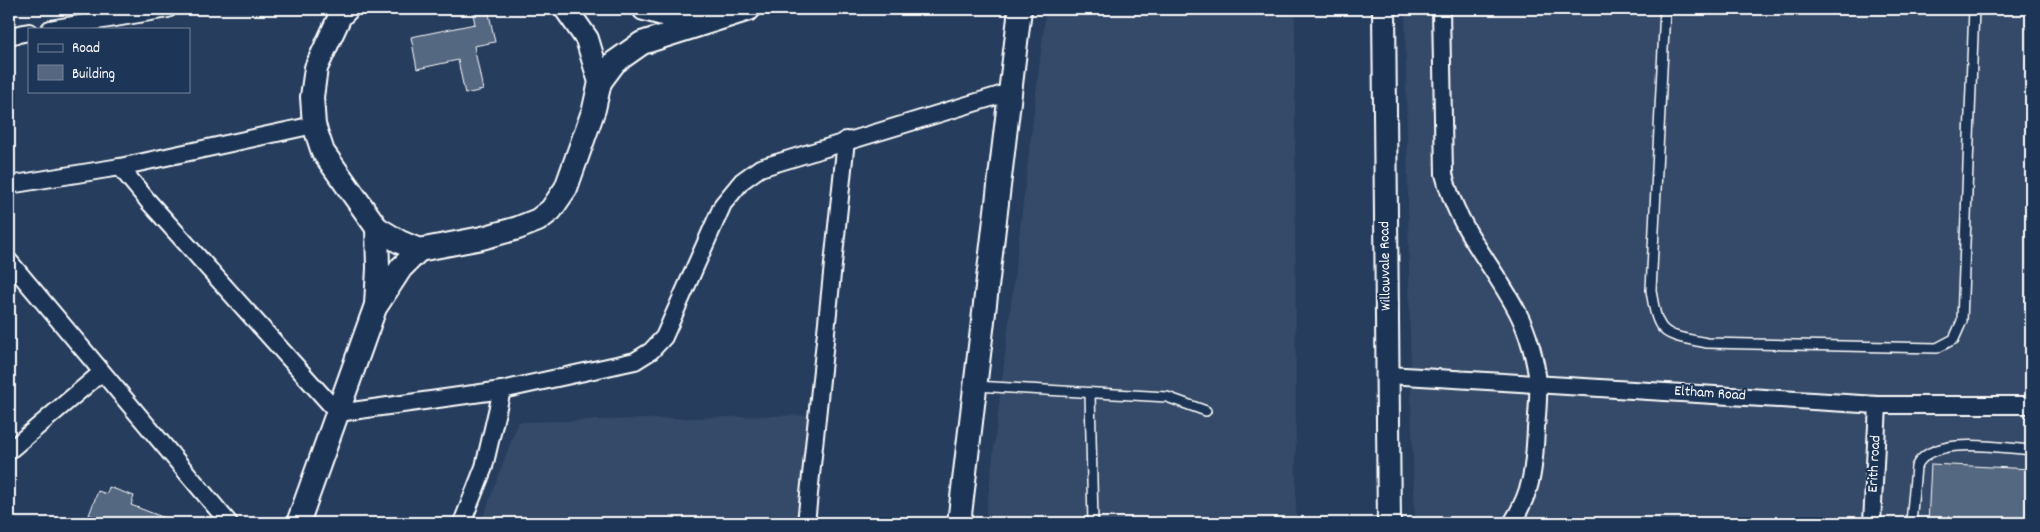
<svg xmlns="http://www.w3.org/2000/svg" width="2040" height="532" font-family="Dekko,sans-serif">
	<rect width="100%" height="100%" fill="#263d5e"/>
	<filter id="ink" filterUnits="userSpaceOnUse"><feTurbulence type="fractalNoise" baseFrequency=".02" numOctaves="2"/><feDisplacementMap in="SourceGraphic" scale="10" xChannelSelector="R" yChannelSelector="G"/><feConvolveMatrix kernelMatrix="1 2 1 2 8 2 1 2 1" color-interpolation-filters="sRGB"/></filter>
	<g filter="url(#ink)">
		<g fill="#344a68">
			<path d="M1046,9h249l1,514h-311z"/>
			<path d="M1405,9h626v514h-616l-4,-122z"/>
			<path d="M809,415l-12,108h-316l37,-101z"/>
		</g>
		<g fill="#556781" stroke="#fff">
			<path d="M472,9h16l7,33 -21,4 9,44 -18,4 -7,-34 -41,9 -6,-32 64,-13z"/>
			<path d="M1931,464l100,5v54h-103z"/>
			<path d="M109,487l25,9 -3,9 47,18h-67l-22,-8 9,-24 9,3z"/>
		</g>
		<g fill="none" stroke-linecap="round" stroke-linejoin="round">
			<g stroke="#fff" stroke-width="12">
				<g id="lane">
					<path d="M1665,9l-14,281c7,47 12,44 56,53l230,5 17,-9 8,-18 12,-312"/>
					<path d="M975,386l192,11 39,14"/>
					<path d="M1090,393l3,130"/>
					<path d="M1911,523l5,-56c15,-33 85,-19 115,-17"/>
				</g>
			</g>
			<g stroke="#fff" stroke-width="20">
				<g id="street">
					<path d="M1441,9l3,165c13,54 48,89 73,137 11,21 19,49 21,73 1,14 -1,30 -2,45 -2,39 -3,60 -24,94"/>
					<path d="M50,29l118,-20"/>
					<path d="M9,36l20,-4"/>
					<path d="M120,167l28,34 190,212 164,-23 133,-29 16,-10 13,-14 59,-133 19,-23 18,-13 250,-76"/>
					<path d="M9,185l111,-18 194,-42"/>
					<path d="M9,261l220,262"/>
					<path d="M1388,375l490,30h153"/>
					<path d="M9,451l93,-79"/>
					<path d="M462,523l22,-56 18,-77"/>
					<path d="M806,523l40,-383"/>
					<path d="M1872,523l6,-118"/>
				</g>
			</g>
			<g stroke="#fff" stroke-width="26">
				<g id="secondary">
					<path d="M347,9l-7,7 -24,52 -4,29 2,28 9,27 54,76 23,14 19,8 63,-12 36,-10 20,-8 13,-10 15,-22 28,-79 6,-27 -13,-43 -21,-30"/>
					<path d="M644,9l33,9 24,3"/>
					<path d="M1384,9l5,514"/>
					<path d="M600,82l15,-20 27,-19 107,-34"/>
					<path d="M376,305l2,-37 -1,-40"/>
					<path d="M298,523l77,-215 26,-40 18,-18"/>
					<path d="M959,523l61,-514"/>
				</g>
			</g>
			<use href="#lane" stroke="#1d3557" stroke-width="9"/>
			<use href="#street" stroke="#1d3557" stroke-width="16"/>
			<use href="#secondary" stroke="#1d3557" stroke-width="22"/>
		</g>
	</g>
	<g text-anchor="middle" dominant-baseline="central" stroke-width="4.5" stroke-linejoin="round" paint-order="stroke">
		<g font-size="15" fill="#fff" stroke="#1d3557">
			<text transform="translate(1386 266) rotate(-91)">Willowvale Road</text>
			<text transform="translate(1710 394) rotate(4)">Eltham Road</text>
			<text transform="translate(1875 464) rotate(-87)">Erith road</text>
		</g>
	</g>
	<rect width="2040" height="532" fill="none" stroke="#1d3557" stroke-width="30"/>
	<rect x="15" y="15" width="2010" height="502" fill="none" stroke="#fff" stroke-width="2" filter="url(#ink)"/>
	<rect x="28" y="28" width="162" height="65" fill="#1d3557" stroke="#77869a"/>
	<rect x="38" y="44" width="25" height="8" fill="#1d3557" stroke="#77869a"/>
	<text x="72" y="52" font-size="15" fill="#ffffff">Road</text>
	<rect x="38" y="65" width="25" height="15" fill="#556781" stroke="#77869a"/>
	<text x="72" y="78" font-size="15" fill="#ffffff">Building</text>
</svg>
